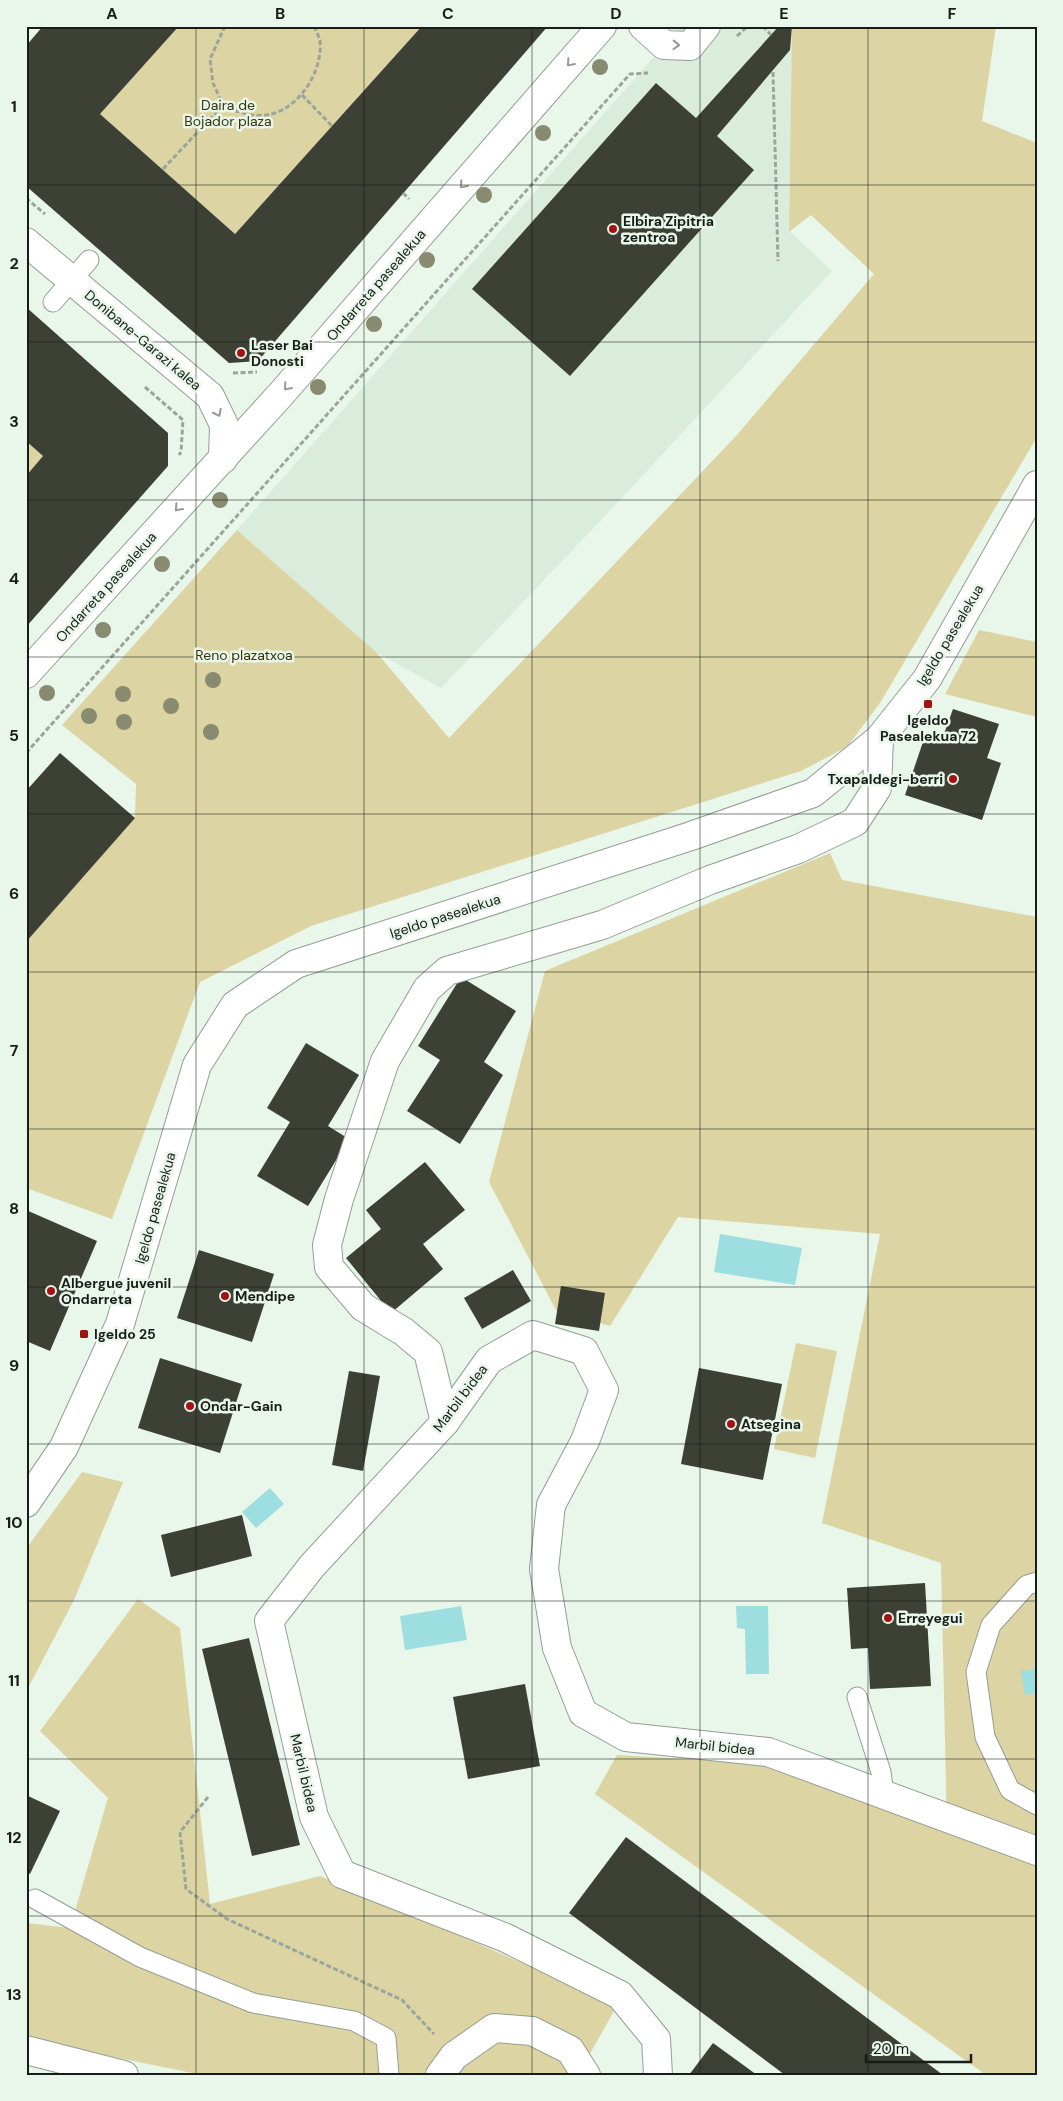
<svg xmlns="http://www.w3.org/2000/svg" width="1063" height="2101" font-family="'DM Sans',sans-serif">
	<rect width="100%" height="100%" fill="#e9f6ea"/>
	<path fill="#daeddc" d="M681,26h111l-3,205 43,40 -227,245 -164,172 -65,-36 -139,-122z"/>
	<g fill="#dcd4a3">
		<path d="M179,26h243l-187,208 -135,-120z"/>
		<path d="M792,26h204l-14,95 55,22v294l-157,266 -33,44 -46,24 -490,155 -111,56 -88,237 -86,-31v-246l109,-124 1,-34 -74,-59 175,-195 139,122 73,86 288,-303 137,-161 -63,-59 -22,17z"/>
		<path d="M26,441l17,15 -17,20z"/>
		<path d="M979,630l58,12v75l-92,-23z"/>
		<path d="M830,853l12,27 195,37v1158h-51l-391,-281 22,-39 156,9 174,65 -6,-266 -119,-40 58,-289 -202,-17 -68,109 -54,-16 -67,-128 56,-211z"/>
		<path d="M796,1343l41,8 -22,107 -41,-9z"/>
		<path d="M82,1472l41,10 -49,118 -48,92v-143z"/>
		<path d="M138,1599l42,29 30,276 110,-28 298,128 -40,71h-376l-176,-36v-116l44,5 38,-130 -68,-67z"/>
	</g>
	<g fill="#9ddee0">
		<path d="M720,1234l82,14 -7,37 -81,-13z"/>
		<path d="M270,1488l14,16 -28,24 -14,-16z"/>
		<path d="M461,1606l6,34 -62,10 -5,-34z"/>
		<path d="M736,1606h32l1,68h-23l-1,-45 -8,-1z"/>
		<path d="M1037,1669v24l-12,2 -4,-24z"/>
	</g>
	<g fill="#3c4035">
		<path d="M43,26h136l-79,88 135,120 187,-208h126l-290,335 -29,2 -203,-177v-140z"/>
		<path d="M779,26h13l-2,24 -73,86 37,34 -184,206 -98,-87 184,-206 40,35z"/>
		<path d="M26,307l142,126v33l-142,161v-151l17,-20 -17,-15z"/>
		<path d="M953,709l46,15 -12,34 14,5 -19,57 -77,-25 20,-59 16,6z"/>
		<path d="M60,753l75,65 -109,124v-151z"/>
		<path d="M461,977l55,34 -32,51 19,13 -43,69 -53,-33 33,-51 -22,-14z"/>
		<path d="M306,1043l53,32 -31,51 21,13 -41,67 -51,-30 33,-54 -23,-14z"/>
		<path d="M425,1162l40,48 -42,34 20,25 -52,44 -45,-55 35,-29 -15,-19z"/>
		<path d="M26,1210l71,31 -47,110 -24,-10z"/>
		<path d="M199,1250l75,24 -22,68 -75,-24z"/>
		<path d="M513,1270l18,31 -49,28 -18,-31z"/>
		<path d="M561,1286l44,7 -6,38 -44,-7z"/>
		<path d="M160,1358l82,26 -22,69 -82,-25z"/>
		<path d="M699,1368l83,16 -19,96 -82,-16z"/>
		<path d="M349,1371l31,5 -17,95 -31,-6z"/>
		<path d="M242,1515l10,41 -81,21 -10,-42z"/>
		<path d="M925,1583l6,103 -61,3 -2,-41 -17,1 -4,-61z"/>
		<path d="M249,1638l51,207 -48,11 -50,-207z"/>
		<path d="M525,1684l15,82 -72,13 -15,-82z"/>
		<path d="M26,1795l34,16 -30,63 -4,-2z"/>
		<path d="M626,1837l317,238h-158l-216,-162z"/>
		<path d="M713,2043l44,32h-68z"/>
	</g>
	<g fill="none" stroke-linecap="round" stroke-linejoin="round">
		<g stroke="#939e94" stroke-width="21">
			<g id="service">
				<path d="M53,302l36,-42"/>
				<path d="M1037,1582l-10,3 -36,40 -15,47 9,65 25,53 27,15"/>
				<path d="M857,1697l24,75 3,22"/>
				<path d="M35,1899l105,58 113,46 101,18 32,17 3,37"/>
			</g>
		</g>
		<g stroke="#939e94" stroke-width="30">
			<g id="minor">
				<path d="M643,26l21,19 26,1 16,-20"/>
				<path d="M26,242l184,154 14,29 -1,34"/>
				<path d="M26,674l256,-281 320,-367"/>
				<path d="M445,1422l-17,-70 -24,-20 -41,-25 -34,-40 -2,-22 12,-46 46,-138 42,-72 20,-18 155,-46 108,-45 88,-31 57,-27 22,-34 2,-49"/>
				<path d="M26,2050l98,25"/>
				<path d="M440,2075l14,-19 40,-28 38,3 38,19 16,25"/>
				<path d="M658,2075l-2,-36 -36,-44 -114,-57 -164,-64 -28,-57 -45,-196 43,-55 133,-144 44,-62 44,-25 51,16 20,39 -19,51 -34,64 -7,64 13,79 26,65 43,24 142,15 269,99"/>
			</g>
		</g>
		<g stroke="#939e94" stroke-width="30">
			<path id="tertiary" d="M26,1503l38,-56 56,-123 77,-259 38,-60 61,-41 395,-128 122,-43 66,-54 48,-60 110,-194"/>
		</g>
		<g stroke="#9ba59c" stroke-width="3" stroke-dasharray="5 2.5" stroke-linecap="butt">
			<path d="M225,26l-15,33 3,24 10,22c16,8 34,14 52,8 27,-9 48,-44 45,-72 -1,-5 -4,-10 -6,-15"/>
			<path d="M763,26l8,9"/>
			<path d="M26,28l2,-2"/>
			<path d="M737,36l11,-10"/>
			<path d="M773,72l5,189"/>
			<path d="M302,95l30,31"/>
			<path d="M163,169l60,-64"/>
			<path d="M403,193l6,6"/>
			<path d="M26,198l19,16"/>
			<path d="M233,373l24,-1"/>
			<path d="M145,387l38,33 -2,32 -2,3"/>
			<path d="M26,753l604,-679 18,-1"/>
			<path d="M208,1797l-28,35 6,57 41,30 175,81 32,34"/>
		</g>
		<use href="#service" stroke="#fff" stroke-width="19"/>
		<use href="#minor" stroke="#fff" stroke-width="28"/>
		<use href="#tertiary" stroke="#fff" stroke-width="28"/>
	</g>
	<g fill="#888b6f">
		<circle cx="600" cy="67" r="8"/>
		<circle cx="543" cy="133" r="8"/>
		<circle cx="484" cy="195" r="8"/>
		<circle cx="427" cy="260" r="8"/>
		<circle cx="374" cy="324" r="8"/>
		<circle cx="318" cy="387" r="8"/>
		<circle cx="220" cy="500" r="8"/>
		<circle cx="162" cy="564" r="8"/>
		<circle cx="103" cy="630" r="8"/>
		<circle cx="213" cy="680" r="8"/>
		<circle cx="47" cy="693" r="8"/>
		<circle cx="123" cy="694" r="8"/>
		<circle cx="171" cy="706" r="8"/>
		<circle cx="89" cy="716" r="8"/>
		<circle cx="124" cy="722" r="8"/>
		<circle cx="211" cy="732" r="8"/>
	</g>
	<defs><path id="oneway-chevron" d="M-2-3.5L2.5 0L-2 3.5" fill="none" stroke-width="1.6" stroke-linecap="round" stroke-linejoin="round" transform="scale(1.25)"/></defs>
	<g stroke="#979998">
		<use href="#oneway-chevron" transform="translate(676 45) rotate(2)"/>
		<use href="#oneway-chevron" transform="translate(570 63) rotate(131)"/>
		<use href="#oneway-chevron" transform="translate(463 185) rotate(131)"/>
		<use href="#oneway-chevron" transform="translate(287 387) rotate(131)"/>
		<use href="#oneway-chevron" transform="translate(218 413) rotate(63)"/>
		<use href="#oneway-chevron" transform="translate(178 508) rotate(132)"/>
	</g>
	<path fill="none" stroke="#181d19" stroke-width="1" stroke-opacity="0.55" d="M196,26v2049M364,26v2049M532,26v2049M700,26v2049M868,26v2049M26,185h1011M26,342h1011M26,500h1011M26,657h1011M26,814h1011M26,972h1011M26,1129h1011M26,1287h1011M26,1444h1011M26,1601h1011M26,1759h1011M26,1916h1011"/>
	<g fill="#a61114" stroke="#e9f6ea" stroke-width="2">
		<circle cx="613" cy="229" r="5"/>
		<circle cx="241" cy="353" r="5"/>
		<rect x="923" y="699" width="10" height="10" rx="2.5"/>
		<circle cx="953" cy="779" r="5"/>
		<circle cx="51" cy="1291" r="5"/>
		<circle cx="225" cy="1296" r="5"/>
		<rect x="79" y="1329" width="10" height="10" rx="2.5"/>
		<circle cx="190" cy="1406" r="5"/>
		<circle cx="731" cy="1424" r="5"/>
		<circle cx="888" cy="1618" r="5"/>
	</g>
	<g text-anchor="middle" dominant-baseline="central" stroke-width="5" stroke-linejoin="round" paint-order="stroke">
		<g font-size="14" fill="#39330b" stroke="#e9f6ea">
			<text x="228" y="105">Daira de<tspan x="228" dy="16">Bojador plaza</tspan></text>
			<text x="244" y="655">Reno plazatxoa</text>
		</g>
		<g font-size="14" font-weight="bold" fill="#181d19" stroke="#e9f6ea" text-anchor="start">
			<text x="623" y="221">Elbira Zipitria<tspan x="623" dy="16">zentroa</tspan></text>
			<text x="251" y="345">Laser Bai<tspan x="251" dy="16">Donosti</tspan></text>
			<text x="928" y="720" text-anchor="middle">Igeldo<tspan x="928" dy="16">Pasealekua 72</tspan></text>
			<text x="943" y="779" text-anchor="end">Txapaldegi-berri</text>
			<text x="61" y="1283">Albergue juvenil<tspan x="61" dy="16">Ondarreta</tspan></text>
			<text x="235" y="1296">Mendipe</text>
			<text x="94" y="1334">Igeldo 25</text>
			<text x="200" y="1406">Ondar-Gain</text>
			<text x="741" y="1424">Atsegina</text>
			<text x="898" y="1618">Erreyegui</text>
		</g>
		<g font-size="14" fill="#181d19" stroke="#e9f6ea">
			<text transform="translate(376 285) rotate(-49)">Ondarreta pasealekua</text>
			<text transform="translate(143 340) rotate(40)">Donibane-Garazi kalea</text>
			<text transform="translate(106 587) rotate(-48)">Ondarreta pasealekua</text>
			<text transform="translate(950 635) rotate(-59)">Igeldo pasealekua</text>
			<text transform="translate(445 916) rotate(-18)">Igeldo pasealekua</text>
			<text transform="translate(155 1208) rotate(-74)">Igeldo pasealekua</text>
			<text transform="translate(460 1398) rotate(-53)">Marbil bidea</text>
			<text transform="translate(715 1746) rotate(6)">Marbil bidea</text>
			<text transform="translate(304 1773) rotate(77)">Marbil bidea</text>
		</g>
	</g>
	<rect width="1063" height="2101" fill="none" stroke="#e9f6ea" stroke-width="55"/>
	<path d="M866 2054v8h105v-8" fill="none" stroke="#181d19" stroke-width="2.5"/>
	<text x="873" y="2054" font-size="15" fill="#181d19" stroke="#e9f6ea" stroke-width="4" paint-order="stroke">20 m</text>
	<rect x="28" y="28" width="1008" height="2046" fill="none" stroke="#181d19" stroke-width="2"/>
	<g font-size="16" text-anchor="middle" font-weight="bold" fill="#181d19">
		<text x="112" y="19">A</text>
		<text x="280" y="19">B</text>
		<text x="448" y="19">C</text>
		<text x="616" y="19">D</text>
		<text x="784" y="19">E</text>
		<text x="952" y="19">F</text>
		<text x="14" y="112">1</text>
		<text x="14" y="269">2</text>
		<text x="14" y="427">3</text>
		<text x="14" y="584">4</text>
		<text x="14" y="741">5</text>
		<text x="14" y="899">6</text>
		<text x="14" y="1056">7</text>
		<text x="14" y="1214">8</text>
		<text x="14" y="1371">9</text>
		<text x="14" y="1528">10</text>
		<text x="14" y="1686">11</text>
		<text x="14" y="1843">12</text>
		<text x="14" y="2000">13</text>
	</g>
</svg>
